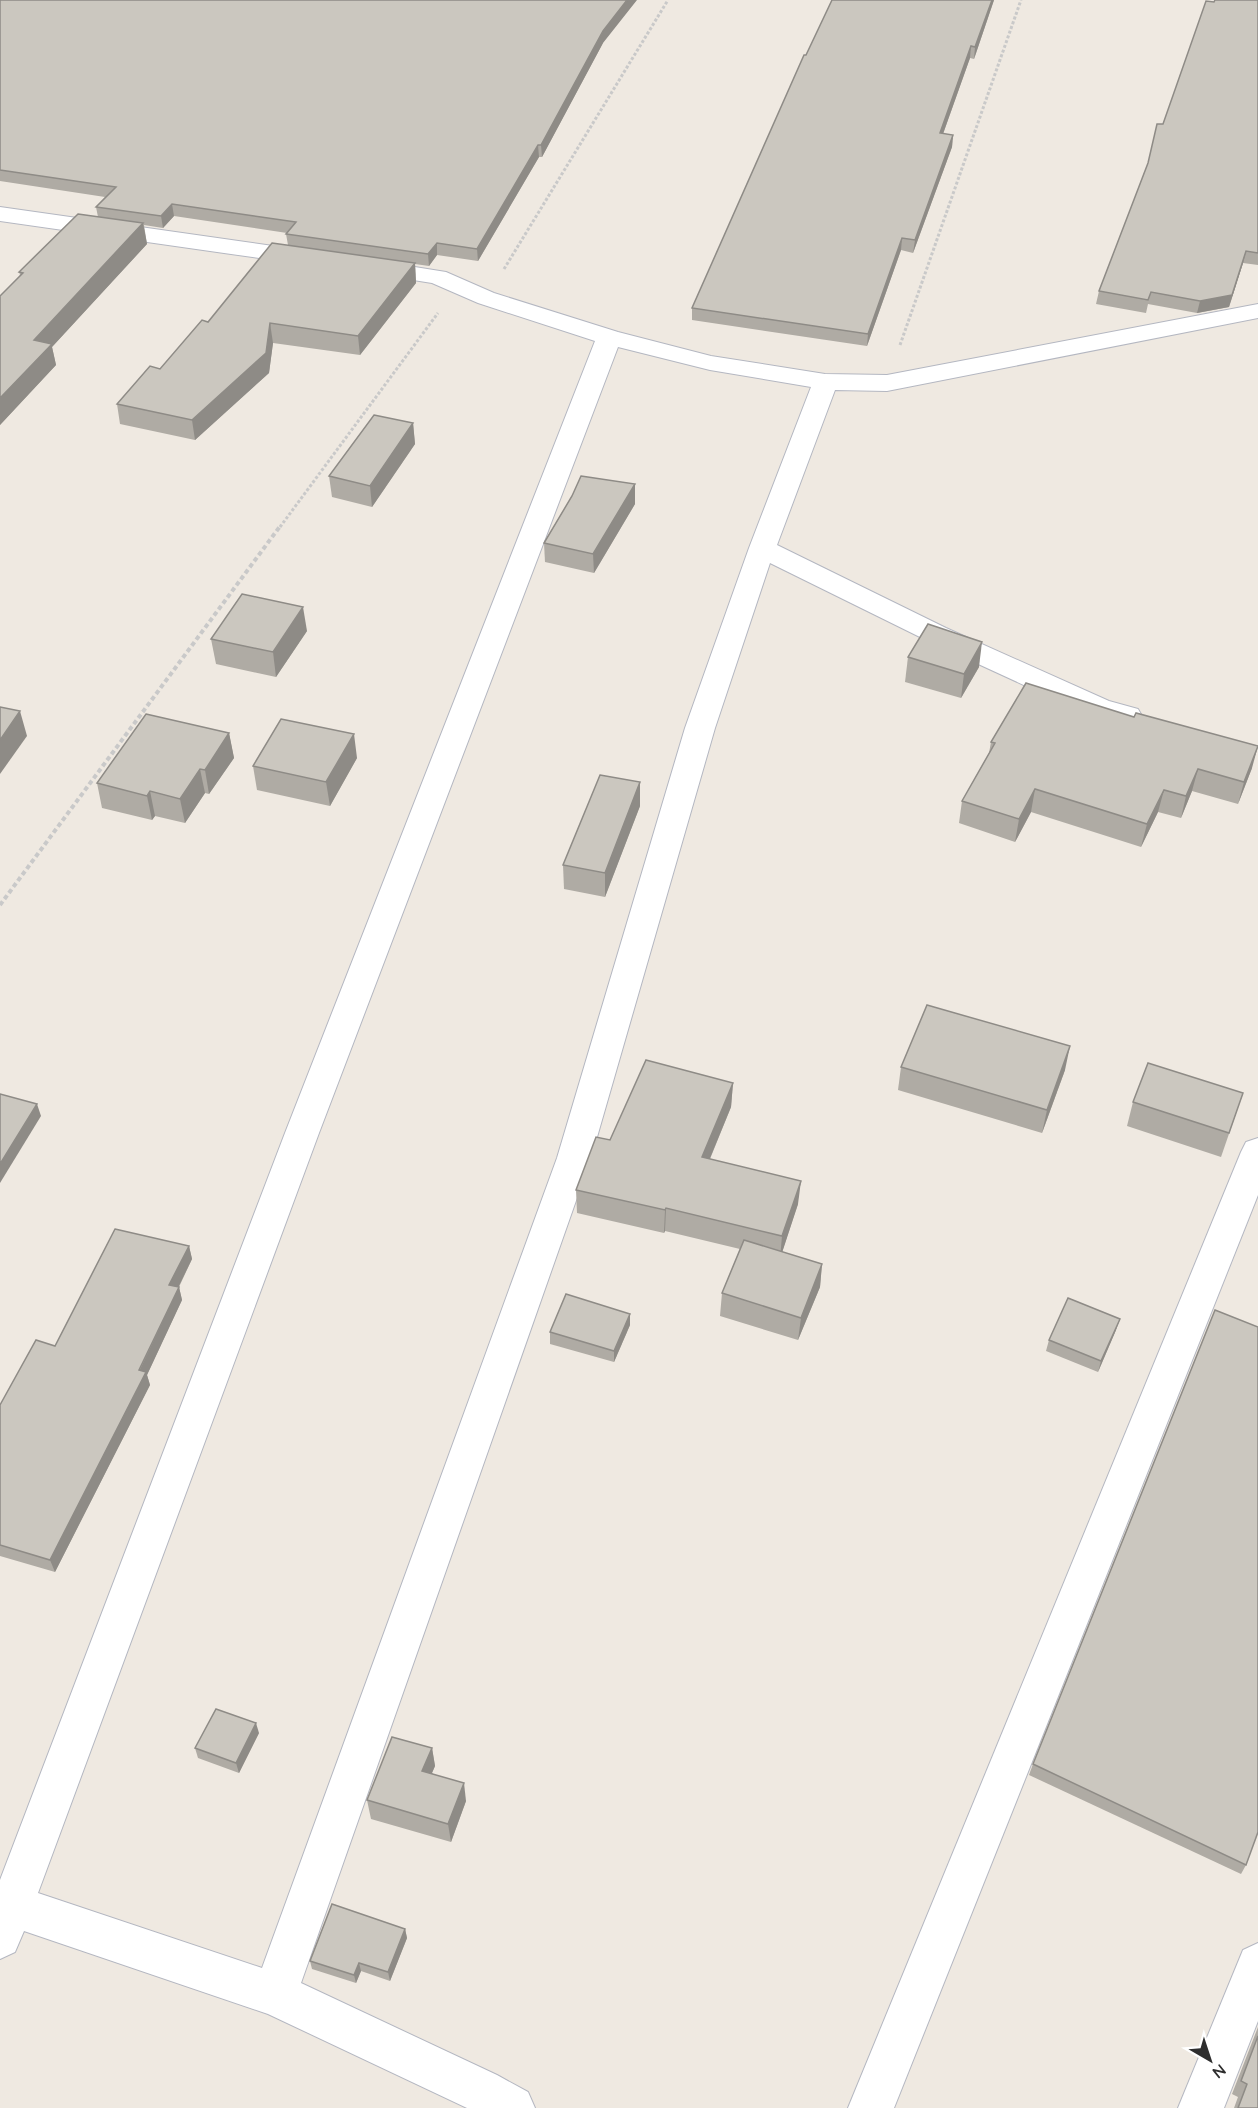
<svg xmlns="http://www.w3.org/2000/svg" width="1258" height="2108" font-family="Quicksand,sans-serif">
	<rect width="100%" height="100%" fill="#efe9e1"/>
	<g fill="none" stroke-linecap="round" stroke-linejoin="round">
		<g stroke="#b4b7c1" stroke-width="2">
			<g id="minor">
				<path d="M0,207l308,44 8,2 4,5 -4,5 -8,2 -308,-44z"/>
				<path d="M371,260l75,12 48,21 124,39 93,24 114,18 62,1 371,-71v14l-371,73 -52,-1 -58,155 169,83 163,73 29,8 4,7 -4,7 -10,3 -39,-11 -163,-75 -156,-77 -55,165 -124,430 -290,825 196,92 31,17 7,16h-68l-199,-94 -244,-83 -9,21 -15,7v-79l285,-747 310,-792 -117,-38 -46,-20 -69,-11 -4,-5 4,-5zM618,347l92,23 101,17 -62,161 -64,180 -128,430 -295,810 -224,-75 281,-760z"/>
				<path d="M1258,1138v57l-364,913h-46l393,-956 5,-10z"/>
				<path d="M1258,1943v78l-34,87h-46l65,-158z"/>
			</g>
		</g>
		<g stroke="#c9c9c9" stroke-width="3" stroke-dasharray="3 2" stroke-linecap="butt">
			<path d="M504,269l164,-269"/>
			<path d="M900,345l121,-345"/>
			<path d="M280,527l158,-214"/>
		</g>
		<path stroke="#c9c9c9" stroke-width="4" stroke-dasharray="4.5 3" stroke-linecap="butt" d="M0,905l281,-380"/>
		<use href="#minor" fill="#fff" fill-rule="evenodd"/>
	</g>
	<g fill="#afaba4">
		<path d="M0,0l603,43 -61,114h-3l-61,104 -41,-6 -8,11 -14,-2 1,19 -56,72 -87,-12 -4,30 -74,67 -75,-16 -3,-20 43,-35 128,-124 -2,-11 1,-1 -113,-17 -11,12 -19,-3 3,19 -95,103 4,18 -56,60v-129l20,-21 -1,-3 79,-55 -2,-10 9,-10 -105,-16z"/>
		<path d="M994,0l-20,59 -4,-1 -27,76 10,1 -1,12 -39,106 -12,-3 -34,96 -175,-26v-12l114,-253z"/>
		<path d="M1258,0v265l-15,-2 -14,44 -32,6 -49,-9 -2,9 -50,-9 3,-13 64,-167 51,-122z"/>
		<path d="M413,423l2,21 -43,63 -40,-10 -3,-21z"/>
		<path d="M572,496l63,8 -41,69 -49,-11 -1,-19z"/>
		<path d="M307,631l-31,46 -60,-13 -5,-25z"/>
		<path d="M908,657l71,10 -18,31 -56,-16z"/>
		<path d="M229,733l5,25 -25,36 -4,-1 -20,30 -30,-7 -3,4 -50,-12 -5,-25z"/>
		<path d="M991,742l261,26 -14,36 -46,-13 -11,27 -23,-6 -17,35 -110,-35 -16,30 -56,-19 3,-22 27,-48z"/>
		<path d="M357,758l-27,48 -73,-16 -4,-24z"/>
		<path d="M640,782v24l-35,91 -41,-8 -1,-24z"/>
		<path d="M901,1067l164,3 -23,63 -144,-43z"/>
		<path d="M733,1083l-2,24 -21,52 88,45 -16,48 40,12 -2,23 -22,53 -78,-24 2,-23 18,-44 -75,-18 -1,2 -87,-20 -1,-23 34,-50z"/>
		<path d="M1243,1093l-22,64 -94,-31 6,-24z"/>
		<path d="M189,1246l3,13 -13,28 3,13 -35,75 3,10 -95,187 -55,-16v-151l55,-59z"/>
		<path d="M630,1325l-16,37 -64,-18v-12z"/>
		<path d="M1116,1330l-18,42 -52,-21 3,-11z"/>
		<path d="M259,1733l-20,40 -41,-15 -3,-10z"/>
		<path d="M432,1748l3,18 -3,7 34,28 -15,41 -80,-23 -4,-19z"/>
		<path d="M1033,1764l213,101 -5,9 -212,-99z"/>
		<path d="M405,1929l2,9 -17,43 -29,-10 -5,12 -44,-14 -2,-8z"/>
		<path d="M1258,2027v81h-24l4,-11 -6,-3z"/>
	</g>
	<g fill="#8e8b86">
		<path d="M627,0h10l-34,43 -61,114 -1,-12 62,-114z"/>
		<path d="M992,0h2l-20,59 1,-12z"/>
		<path d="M971,46l-1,12 -31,87 1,-12z"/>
		<path d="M953,135l-1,12 -39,106 2,-13z"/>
		<path d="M538,145l1,12 -61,104 -1,-12z"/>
		<path d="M172,204l2,12 -11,12 -2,-12z"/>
		<path d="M143,223l4,21 -95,103 4,18 -56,60v-27l34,-58z"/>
		<path d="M902,238l-1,12 -34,96 1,-12z"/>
		<path d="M437,243v12l-8,11 -1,-12z"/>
		<path d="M1246,251l-3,12 -14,44 -32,6 3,-12z"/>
		<path d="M415,263l1,20 -56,72 -2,-19z"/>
		<path d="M270,323l3,20 -4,30 -74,67 -3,-20z"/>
		<path d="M413,423l2,21 -43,63 -2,-21z"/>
		<path d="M635,484v20l-41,69 -1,-19z"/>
		<path d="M303,607l4,24 -31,46 -3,-25z"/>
		<path d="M982,642l-3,25 -18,31 3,-24z"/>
		<path d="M20,711l7,25 -27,38v-34z"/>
		<path d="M229,733l5,25 -25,36 -4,-24z"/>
		<path d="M354,734l3,24 -27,48 -4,-24z"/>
		<path d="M1258,746l-6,22 -14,36 6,-22z"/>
		<path d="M200,769l5,24 -20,30 -5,-24z"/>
		<path d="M1198,769l-6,22 -11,27 5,-22z"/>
		<path d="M640,782v24l-35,91v-24z"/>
		<path d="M1035,789l-4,23 -16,30 4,-23z"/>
		<path d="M1164,790l-6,22 -17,35 6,-23z"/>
		<path d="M150,791l5,25 -3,4 -5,-24z"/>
		<path d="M1070,1046l-5,24 -23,63 5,-23z"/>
		<path d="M733,1083l-2,24 -30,73 1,-23z"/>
		<path d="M37,1104l4,12 -41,67v-19z"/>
		<path d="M801,1181l-3,23 -18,55 2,-23z"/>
		<path d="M666,1208l-1,23 -1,2 1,-23z"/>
		<path d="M189,1246l3,13 -19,39 -4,-13z"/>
		<path d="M822,1264l-2,23 -22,53 3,-22z"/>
		<path d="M179,1287l3,13 -35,75 3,10 -95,187 -5,-12z"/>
		<path d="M630,1314v11l-16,37v-11z"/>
		<path d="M1120,1319l-4,11 -18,42 3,-11z"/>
		<path d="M256,1723l3,10 -20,40 -3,-10z"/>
		<path d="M432,1748l3,18 -10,23 -3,-18z"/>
		<path d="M464,1783l2,18 -15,41 -3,-18z"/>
		<path d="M405,1929l2,9 -17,43 -2,-9z"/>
		<path d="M359,1963l2,8 -5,12 -2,-8z"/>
	</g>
	<g fill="#cbc7bf" stroke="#8e8b86" stroke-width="1.5">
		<path d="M0,0h627l-24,31 -62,114h-3l-61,104 -40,-6 -9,11 -142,-20 10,-12 -124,-18 -11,12 -65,-9 20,-20 -116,-17z"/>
		<path d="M832,0h160l-17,47 -4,-1 -31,87 13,2 -38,105 -13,-2 -34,96 -176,-26 112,-253h2z"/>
		<path d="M1215,0h43v253l-12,-2 -14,44 -32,6 -49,-9 -3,8 -49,-9 49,-128 9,-39h6l43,-123 8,1z"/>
		<path d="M78,214l65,9 -109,117 18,4 -52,54v-102l23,-23 -4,-1z"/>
		<path d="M272,243l143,20 -57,73 -88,-13 -4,30 -74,67 -75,-16 33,-38 10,3 42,-49 6,2z"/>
		<path d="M374,415l39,8 -43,63 -41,-10z"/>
		<path d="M581,476l54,8 -42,70 -49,-11 28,-47z"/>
		<path d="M242,594l61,13 -30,45 -62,-13z"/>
		<path d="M928,624l54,18 -18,32 -56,-17z"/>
		<path d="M1026,683l108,34 2,-4 122,33 -14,36 -46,-13 -12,27 -22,-6 -17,34 -112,-35 -16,30 -57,-18 33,-58 -4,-1z"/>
		<path d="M0,707l20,4 -20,29z"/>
		<path d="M146,714l83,19 -24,37 -5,-1 -20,30 -30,-8 -3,5 -50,-13z"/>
		<path d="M281,719l73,15 -28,48 -73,-16z"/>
		<path d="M600,775l40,7 -35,91 -42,-8z"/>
		<path d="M927,1005l143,41 -23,64 -146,-43z"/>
		<path d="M646,1060l87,23 -31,74 99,24 -19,55 -116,-28 -1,2 -89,-20 20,-53 14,3z"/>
		<path d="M1148,1063l95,30 -14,40 -96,-31z"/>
		<path d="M0,1094l37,10 -37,60z"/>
		<path d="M115,1229l74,17 -20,39 10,2 -40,83 7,2 -96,188 -50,-15v-140l36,-65 19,6z"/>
		<path d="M744,1240l78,24 -21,54 -79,-25z"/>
		<path d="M566,1294l64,20 -16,37 -64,-19z"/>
		<path d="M1068,1298l52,21 -19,42 -52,-21z"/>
		<path d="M1215,1310l43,17v505l-12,33 -213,-101z"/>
		<path d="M216,1709l40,14 -20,40 -41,-15z"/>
		<path d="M392,1737l40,11 -10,23 42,12 -16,41 -81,-24z"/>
		<path d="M332,1904l73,25 -17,43 -29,-9 -5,12 -44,-14z"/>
		<path d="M1258,2036v72h-20l9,-24 -6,-3z"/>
	</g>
	<g transform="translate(1210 2060) rotate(141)" stroke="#ffffff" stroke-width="4.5" paint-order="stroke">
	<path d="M0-4.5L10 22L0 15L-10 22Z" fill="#2e2e2e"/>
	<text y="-9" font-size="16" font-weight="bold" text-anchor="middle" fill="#2e2e2e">N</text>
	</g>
</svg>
